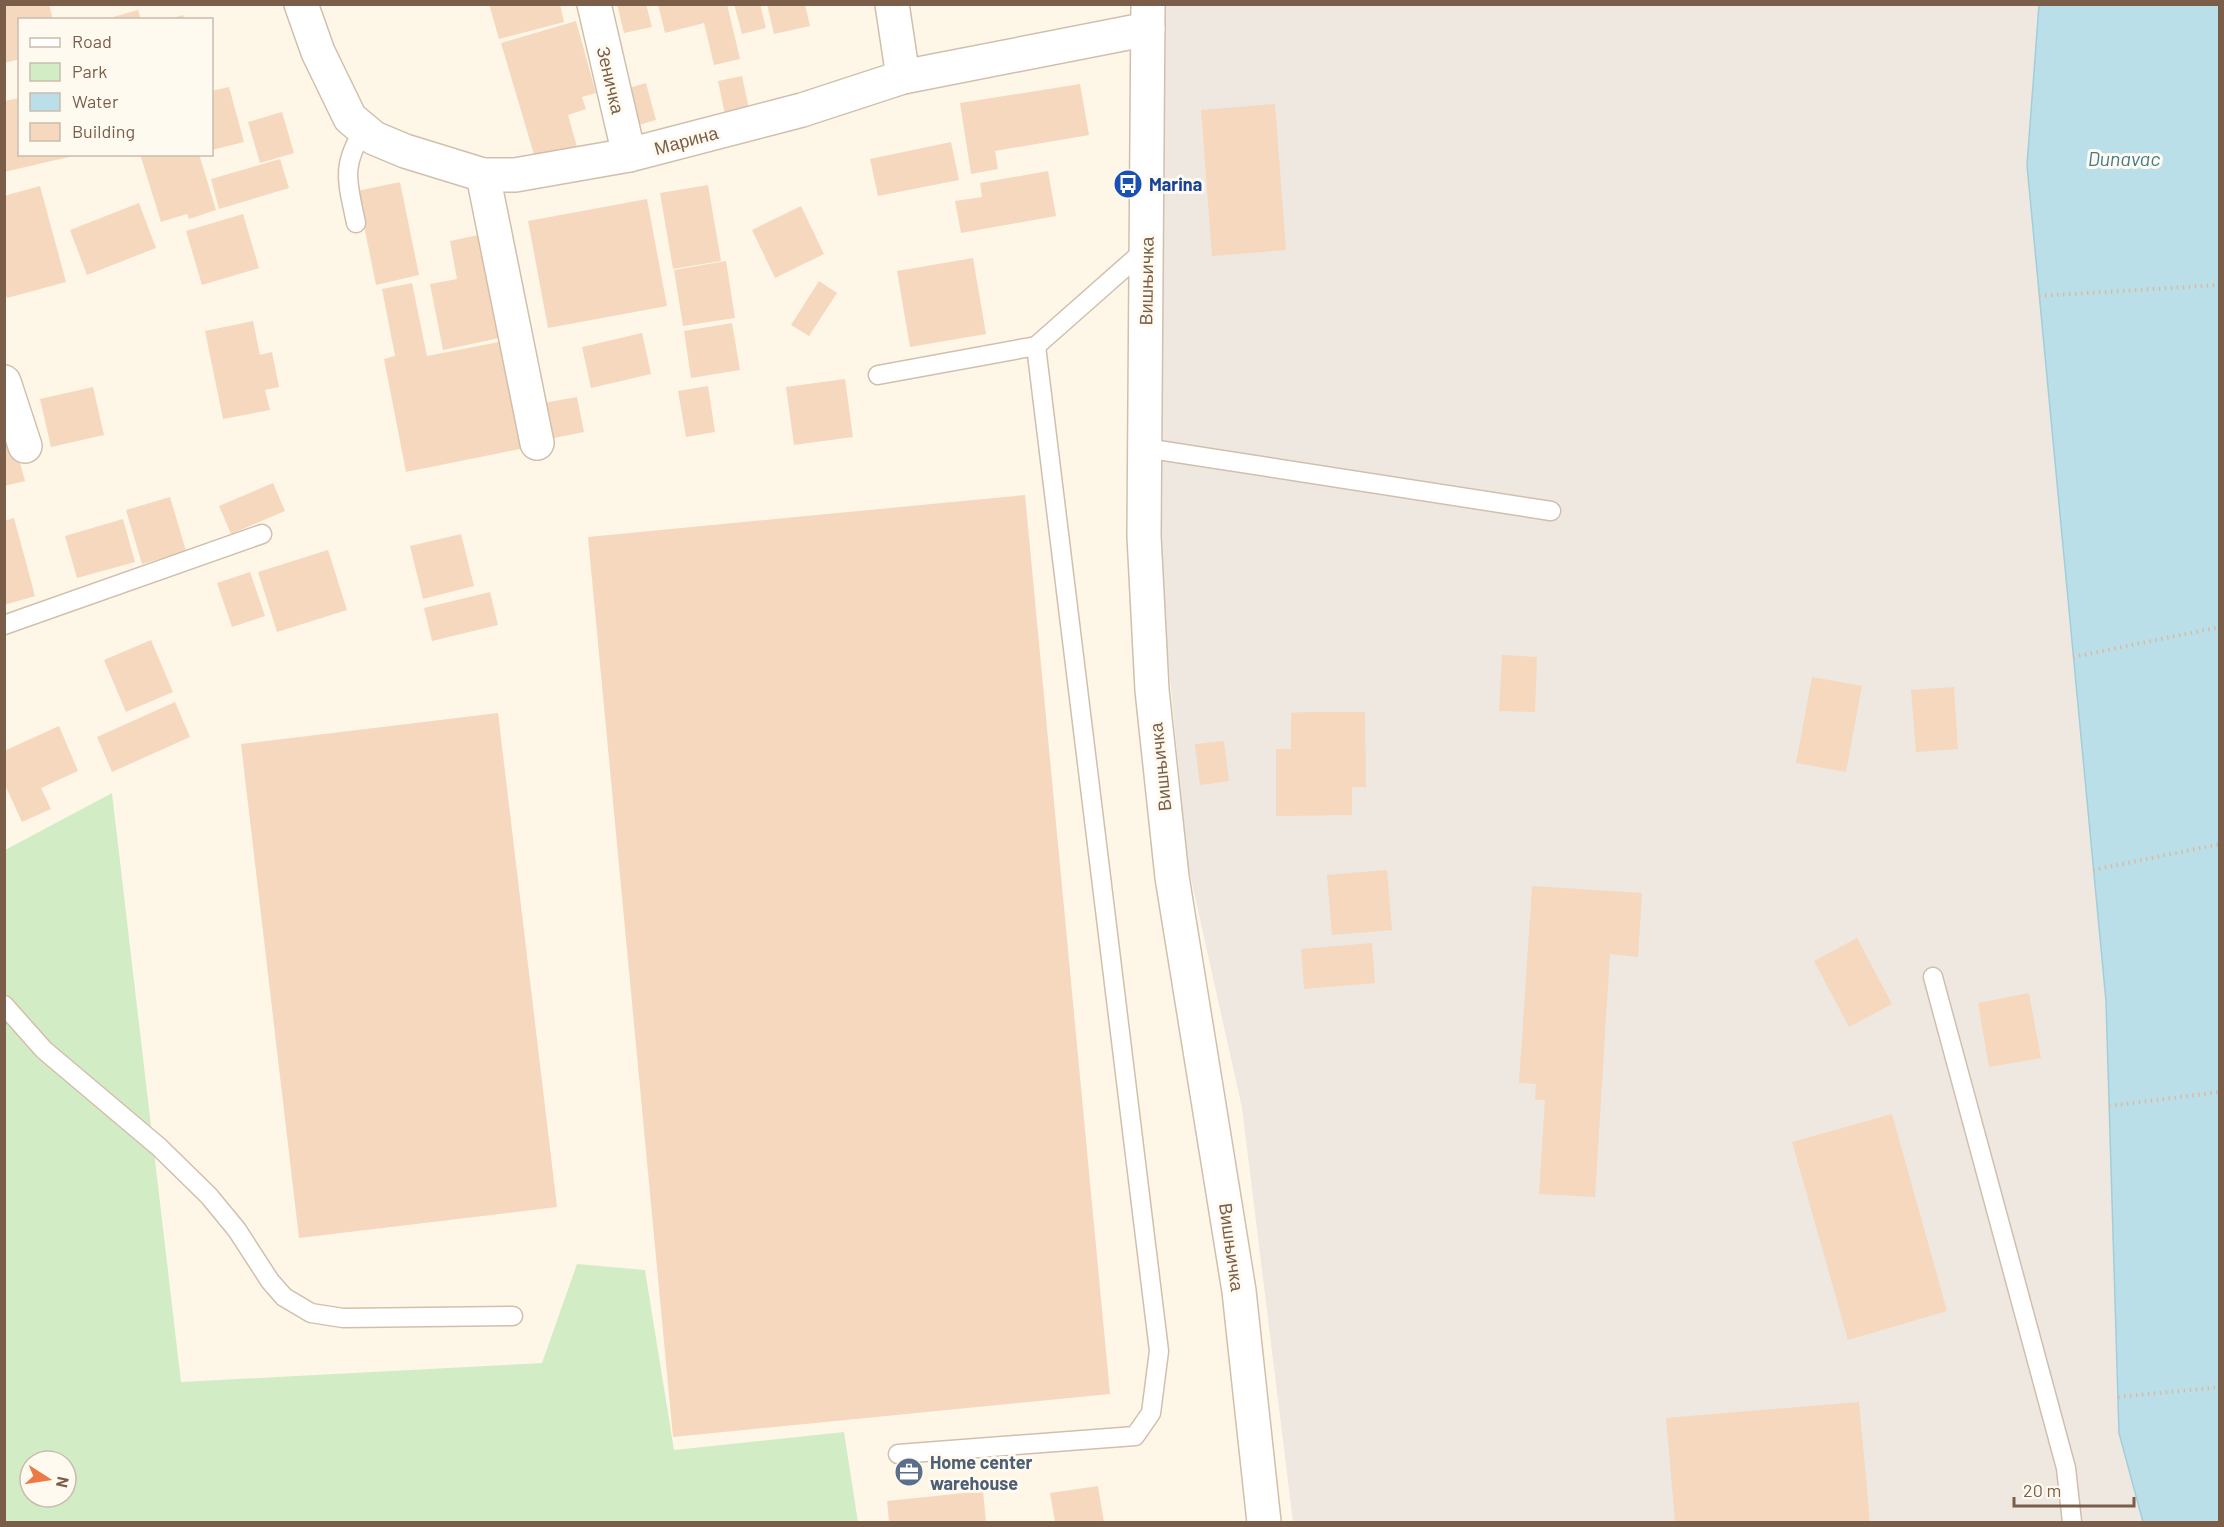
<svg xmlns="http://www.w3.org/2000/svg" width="2224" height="1527" font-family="Barlow,sans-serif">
	<rect width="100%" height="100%" fill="#fef7e8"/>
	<path fill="#eee8e1" d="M1155,5h884l-12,160 79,836 13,432 24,89h-850l-51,-414 -54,-243 -35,-363z"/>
	<path fill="#d2edc5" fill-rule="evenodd" d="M112,793l69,589 361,-19 35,-99 68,6 29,180 170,-18 14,90h-853v-672zM30,1461h36v36h-36z"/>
	<path fill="#badfe9" stroke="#a0cedb" stroke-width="1.5" d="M2039,5h180v1517h-76l-24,-89 -13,-432 -79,-836z"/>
	<g fill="#f5d8be">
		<path d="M4,4h45l4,16h-33v39l-16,4z"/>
		<path d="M489,4h71l4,18 -65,17z"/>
		<path d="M617,4h29l6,23 -28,6z"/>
		<path d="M658,4h69l13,55 -26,6 -10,-42 -39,10z"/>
		<path d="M734,4h26l6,24 -24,6z"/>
		<path d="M767,4h38l5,22 -36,8z"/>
		<path d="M138,10l3,10h-35v-1z"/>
		<path d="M183,15l2,5h-15v-1z"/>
		<path d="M576,21l20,72 -14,4 4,12 -18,6 9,32 -42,11 -34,-115z"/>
		<path d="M742,76l9,42 -24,6 -9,-43z"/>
		<path d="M646,83l10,37 -21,6 -10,-37z"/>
		<path d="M1080,84l9,51 -94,16 3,18 -27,5 -11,-71z"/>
		<path d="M229,87l15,55 -32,8v-59z"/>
		<path d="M20,98v56h48l1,3 -65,15v-71z"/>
		<path d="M1275,104l11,146 -74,6 -11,-146z"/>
		<path d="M282,112l12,41 -34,10 -12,-41z"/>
		<path d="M951,142l8,38 -81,16 -8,-37z"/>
		<path d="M140,154h59l17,56 -27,9 -2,-5 -26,8z"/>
		<path d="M280,159l9,29 -70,21 -8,-30z"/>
		<path d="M1048,171l8,45 -95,17 -6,-32 27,-4 -2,-14z"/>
		<path d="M400,182l19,93 -43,10 -19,-94z"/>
		<path d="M708,185l13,76 -48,8 -13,-76z"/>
		<path d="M40,186l26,96 -59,16 -3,-9v-93z"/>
		<path d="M647,199l20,107 -119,22 -20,-107z"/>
		<path d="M139,203l17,45 -69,27 -17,-45z"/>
		<path d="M801,206l23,48 -49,24 -23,-48z"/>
		<path d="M243,214l16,54 -57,17 -16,-54z"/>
		<path d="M483,234l21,103 -61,13 -13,-66 27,-5 -7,-38z"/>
		<path d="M973,258l13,76 -76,13 -13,-76z"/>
		<path d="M726,261l9,57 -52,8 -9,-56z"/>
		<path d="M819,281l18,12 -28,43 -18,-11z"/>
		<path d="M412,283l15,73 77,-15 21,107 -119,24 -22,-113 11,-3 -13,-67z"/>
		<path d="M253,321l7,34 12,-3 7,35 -14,3 5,20 -47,9 -18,-88z"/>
		<path d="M732,323l8,47 -49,8 -7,-47z"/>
		<path d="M642,333l9,41 -60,14 -9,-41z"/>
		<path d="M845,379l8,58 -59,8 -8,-58z"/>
		<path d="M708,386l7,46 -29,5 -8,-46z"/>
		<path d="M93,387l11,48 -53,12 -11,-48z"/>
		<path d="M577,397l7,35 -40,8 -7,-36z"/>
		<path d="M9,423l16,58 -21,5v-61z"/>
		<path d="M273,483l12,28 -54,23 -12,-28z"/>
		<path d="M1025,495l85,899 -437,43 -85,-900z"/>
		<path d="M170,497l16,54 -44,13 -16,-54z"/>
		<path d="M14,518l21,78 -31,9v-84z"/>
		<path d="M123,519l12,43 -58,16 -12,-42z"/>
		<path d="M461,534l13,52 -51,13 -13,-53z"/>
		<path d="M328,550l19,60 -70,22 -19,-60z"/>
		<path d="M250,572l15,44 -33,11 -15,-44z"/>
		<path d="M490,592l8,33 -66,16 -8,-33z"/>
		<path d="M151,640l22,52 -47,20 -22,-52z"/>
		<path d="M1502,655l35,2 -2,55 -36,-1z"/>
		<path d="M1812,677l50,9 -16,86 -50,-9z"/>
		<path d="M1954,687l4,62 -42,3 -5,-62z"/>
		<path d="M175,702l15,35 -78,35 -15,-35z"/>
		<path d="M1305,712h60l1,75h-14v28l-76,1v-67h15v-36z"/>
		<path d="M498,713l59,494 -258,31 -58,-494z"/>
		<path d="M59,726l19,45 -37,17 10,21 -29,13 -18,-39v-32z"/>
		<path d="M1224,741l5,40 -29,4 -5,-41z"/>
		<path d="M1387,870l5,60 -60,5 -5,-60z"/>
		<path d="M1532,886l110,7 -4,64 -28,-3 -15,243 -56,-3 6,-94h-10l1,-16 -17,-1z"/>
		<path d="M1857,938l35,66 -43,23 -35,-66z"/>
		<path d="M1372,943l3,40 -71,6 -3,-40z"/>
		<path d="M2029,993l12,65 -52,9 -11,-64z"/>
		<path d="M1892,1114l55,197 -99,29 -56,-198z"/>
		<path d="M1859,1402l11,120h-195l-9,-104z"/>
		<path d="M1098,1486l6,36h-49l-5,-29z"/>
		<path d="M983,1491l3,31h-97l-2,-21z"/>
	</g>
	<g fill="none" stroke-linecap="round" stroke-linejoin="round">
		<g stroke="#d1bfac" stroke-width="21">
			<g id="service">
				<path d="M356,223c-8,-40 -16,-56 8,-93"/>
				<path d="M878,375l158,-29 111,-98"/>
				<path d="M1145,448l406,63"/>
				<path d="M4,625l258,-91"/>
				<path d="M1933,977l133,491 6,54"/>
				<path d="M4,1005l40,45 115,97 50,49 28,34 33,51 14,16 27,16 32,5 170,-2"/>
				<path d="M898,1454l237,-18 16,-23 8,-62 -123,-1005"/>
			</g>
		</g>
		<g stroke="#d1bfac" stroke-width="36">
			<g id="minor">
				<path d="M301,4l17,48 32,66 24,20 31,13 78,24h32l114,-20 173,-45 101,-33 245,-48"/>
				<path d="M594,4l35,151"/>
				<path d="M892,4l11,73"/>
				<path d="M483,175l54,268"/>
				<path d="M4,382l21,64"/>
			</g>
		</g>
		<g stroke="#d1bfac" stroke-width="36">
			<path id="tertiary" d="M1148,4l-4,532 8,154 20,187 67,414 25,231"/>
		</g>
		<g stroke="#dabba0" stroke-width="4" stroke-dasharray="1.5 4.5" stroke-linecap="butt">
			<path d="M2039,296l181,-11"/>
			<path d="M2073,657l147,-30"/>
			<path d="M2093,870l127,-26"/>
			<path d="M2109,1106l111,-14"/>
			<path d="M2118,1397l102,-10"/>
		</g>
		<use href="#service" stroke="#fff" stroke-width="18"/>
		<use href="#minor" stroke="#fff" stroke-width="33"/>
		<use href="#tertiary" stroke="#fff" stroke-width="33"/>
	</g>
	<defs>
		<g id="bus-disc" transform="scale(1.5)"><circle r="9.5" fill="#1a4fb4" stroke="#fffaef"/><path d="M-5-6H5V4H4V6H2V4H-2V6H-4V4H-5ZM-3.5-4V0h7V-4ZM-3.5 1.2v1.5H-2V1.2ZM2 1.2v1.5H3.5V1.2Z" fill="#fff"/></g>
		<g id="office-disc" transform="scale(1.5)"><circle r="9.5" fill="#5c6f8a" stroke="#fffaef"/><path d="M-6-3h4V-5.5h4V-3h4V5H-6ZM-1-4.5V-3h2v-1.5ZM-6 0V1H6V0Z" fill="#fff"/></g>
	</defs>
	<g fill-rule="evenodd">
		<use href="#bus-disc" x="1128" y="184"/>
		<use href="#office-disc" x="909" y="1472"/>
	</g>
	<g text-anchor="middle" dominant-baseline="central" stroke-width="6" stroke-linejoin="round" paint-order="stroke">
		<g font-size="18" fill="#7a5e4a" stroke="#fffaef">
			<text transform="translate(611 80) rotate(77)">Зеничка</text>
			<text transform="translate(686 140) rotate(-15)">Марина</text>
			<text transform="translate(1146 281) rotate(-89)">Вишњичка</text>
			<text transform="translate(1160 767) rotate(-96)">Вишњичка</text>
			<text transform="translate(1232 1247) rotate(82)">Вишњичка</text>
		</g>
		<g font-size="18" font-weight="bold" fill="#164399" stroke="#fffaef" text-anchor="start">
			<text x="1149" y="184">Marina</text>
		</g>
		<g font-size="18" font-weight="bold" fill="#4e5e75" stroke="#fffaef" text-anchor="start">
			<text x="930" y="1462">Home center<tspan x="930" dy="21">warehouse</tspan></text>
		</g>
		<g font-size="20" font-style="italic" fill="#417b8e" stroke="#fffaef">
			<text x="2124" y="158">Dunavac</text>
		</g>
	</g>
	<rect width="2224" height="1527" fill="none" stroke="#7a5e4a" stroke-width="12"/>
	<rect x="18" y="18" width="195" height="138" fill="#fffaef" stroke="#cabcad" stroke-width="1.5"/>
	<rect x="30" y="38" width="30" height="9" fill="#ffffff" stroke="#cabcad" stroke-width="1.5"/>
	<text x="72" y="48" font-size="18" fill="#7a5e4a">Road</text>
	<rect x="30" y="63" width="30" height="18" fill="#d2edc5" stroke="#cabcad" stroke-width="1.5"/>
	<text x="72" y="78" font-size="18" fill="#7a5e4a">Park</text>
	<rect x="30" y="93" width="30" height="18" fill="#badfe9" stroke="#cabcad" stroke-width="1.5"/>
	<text x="72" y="108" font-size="18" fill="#7a5e4a">Water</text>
	<rect x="30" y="123" width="30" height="18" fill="#f5d8be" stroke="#cabcad" stroke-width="1.5"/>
	<text x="72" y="138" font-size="18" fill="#7a5e4a">Building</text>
	<g transform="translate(48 1479) rotate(102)"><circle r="28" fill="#fffaef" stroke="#cabcad" stroke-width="1.5"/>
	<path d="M0-4.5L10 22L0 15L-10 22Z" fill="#ed7947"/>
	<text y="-9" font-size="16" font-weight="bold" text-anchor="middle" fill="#7a5e4a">N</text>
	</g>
	<path d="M2014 1497v9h120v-9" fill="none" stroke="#7a5e4a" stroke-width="3"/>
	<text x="2023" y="1497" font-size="18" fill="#7a5e4a" stroke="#fffaef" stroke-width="4.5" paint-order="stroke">20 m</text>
</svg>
